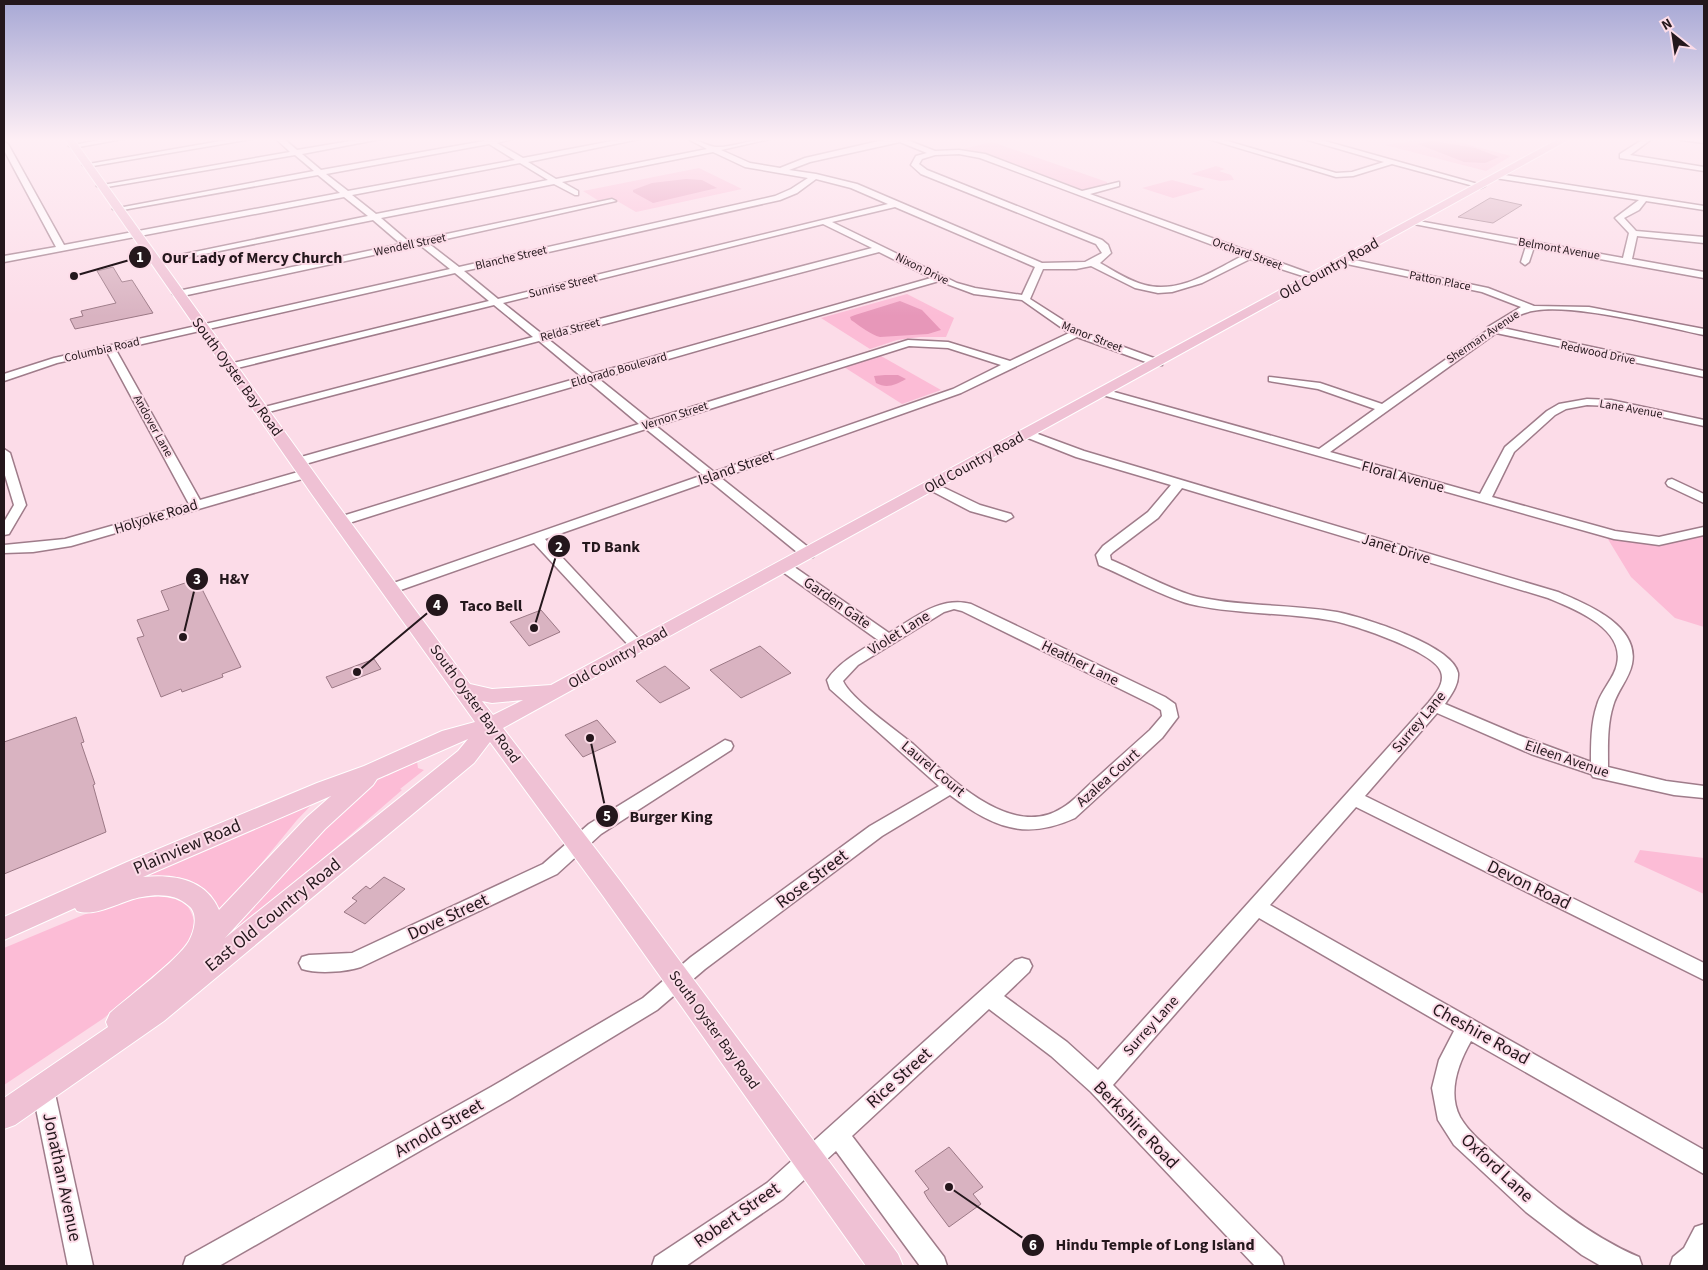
<svg xmlns="http://www.w3.org/2000/svg" width="1708" height="1270" font-family="'Source Sans 3',sans-serif">
	<rect width="100%" height="100%" fill="#fcdce8"/>
	<g fill="#fcbcd6">
		<path d="M1433,138h10l68,18 -25,15 -101,-26z"/>
		<path d="M992,142l115,40v2l-23,6 -92,-34 -33,-6z"/>
		<path d="M1216,166l9,3 -6,2 12,4 3,5 -14,1 -29,-7z"/>
		<path d="M699,168l43,21 -106,23 -24,-14 -13,3 -16,-10z"/>
		<path d="M1172,180l33,9 -32,9 -31,-10z"/>
		<path d="M907,294l47,24 -8,19h-26l-23,3 -27,9 -49,-31z"/>
		<path d="M881,356l60,34 -39,14 -58,-37z"/>
		<path d="M1603,531l11,4 64,3 26,-7v96l-29,-9 -44,-41z"/>
		<path d="M417,761l1,7 6,2 -24,19 2,1 -180,156 -8,-3 146,-152 26,-17 1,2z"/>
		<path d="M323,793l-26,27 -75,91 -4,1c-4,-7 -8,-18 -14,-23 -24,-21 -58,-11 -84,-5z"/>
		<path d="M1640,850l64,8v36l-70,-32z"/>
		<path d="M160,892c24,7 31,12 36,37l-14,22 -78,67 -100,67v-137l132,-55z"/>
	</g>
	<g fill="#e797b9">
		<path d="M1432,141l43,7 24,9 -14,6 -21,-1 -46,-18z"/>
		<path d="M686,179l16,1 15,8 -64,15 -20,-11v-2l19,-7z"/>
		<path d="M900,301l22,9 19,20 -13,4 -48,3c-9,-2 -20,-11 -29,-17l-1,-3 5,-2z"/>
		<path d="M885,375h13l8,4c-11,6 -19,10 -30,4l-2,-7z"/>
	</g>
	<g fill="#d9b3c1" stroke="#9b7885">
		<path d="M1490,198l32,7 -29,18 -35,-6z"/>
		<path d="M113,267l9,15 10,-2 21,33 -78,16 -5,-10 13,-3 -2,-5 35,-8 -19,-32z"/>
		<path d="M197,579l44,88 -19,7 1,3 -41,15 -1,-3 -20,8 -24,-59 7,-2 -7,-16 32,-10 -8,-19z"/>
		<path d="M541,610l19,22 -31,14 -19,-24z"/>
		<path d="M760,646l31,27 -50,25 -31,-28z"/>
		<path d="M374,659l7,10 -49,19 -6,-11z"/>
		<path d="M665,666l25,22 -30,15 -24,-22z"/>
		<path d="M76,717l8,25 -3,1 14,41 -2,1 13,47 -102,42v-132z"/>
		<path d="M597,720l19,22 -33,15 -18,-22z"/>
		<path d="M384,877l21,12 -40,35 -21,-12 13,-11 -5,-3 14,-12 4,3z"/>
		<path d="M949,1147l34,40 -10,7 8,10 -32,23 -21,-28 -4,-7 5,-3 -14,-18z"/>
	</g>
	<g fill="none" stroke-linecap="round" stroke-linejoin="round">
		<g stroke="#9f7c8a" stroke-width="3">
			<g id="minor">
				<path d="M109,138h19l-55,10 -4,-2z"/>
				<path d="M238,138h19l-170,29 -4,-2z"/>
				<path d="M275,138h8l14,12 71,-12h18l-84,16 19,16 163,-29 1,-3h30l-18,5 26,15 105,-20h16l-116,24 28,17 151,-30 -21,-11c11,0 19,8 30,9 16,1 38,-9 58,-9l-53,12 29,13 30,5 25,-10 87,-20h10l33,13 24,-1 26,4 97,37 37,-9v4l-29,8 230,83 -8,2 -62,-20 -48,24 -30,9 -14,1 -23,-5 -44,-22 -15,3h-33l-13,30 50,32 82,30v4h-8l-77,-28 -116,56 -240,85 92,73 2,3 -2,3h-10l-93,-76 -165,58 98,105 3,3 -3,3h-10l-99,-107 -139,49 -5,1 -7,-4 2,-3 318,-111 -57,-46 -300,95h-10l-2,-3 2,-3 303,-94 -50,-42 -287,83h-8l-2,-3 2,-3 288,-82 -43,-36 -278,73 -6,-3 2,-2 276,-72 -39,-32 -265,65 -5,-3 1,-2 264,-64 -34,-28 -339,77 84,150 105,-30 6,4 -2,3 -238,69 -38,6 -29,1v-8l61,-6 124,-35 -82,-152 -50,11 -53,18v-7l50,-16 396,-89 -30,-24 -242,52 -5,-3 5,-3 223,-47 -28,-24 -218,44 -4,-3 217,-45 -24,-19 -340,65v-6l52,-9 -52,-97v-8l4,2 56,101 276,-52 -22,-18 -201,36 -4,-2 201,-38 -19,-16 -194,33 -4,-2 193,-34zM900,142l27,11 -11,3 -5,9 10,9 175,70 6,9 -17,9 -43,1 -185,-79 -41,-10 -27,-4 21,-8zM489,144l26,16 -167,31 -22,-17zM713,152l32,15 63,11 -17,11 -16,7 -316,71 -31,-24 188,-42 -4,-2 -203,43 -28,-24 173,-34 21,11h3v-4l-16,-9zM959,154l21,4 262,98c-29,15 -63,38 -97,29 -16,-4 -31,-14 -45,-22l11,-10 -3,-8 -6,-5 -175,-70 -8,-6 3,-5 13,-4zM520,163l28,17 -172,34 -24,-19zM816,179l35,9 37,16 -390,95 -34,-28 316,-71 17,-7zM895,207l140,60 -13,28 -47,-7 -18,-5 -125,-61zM823,224l49,24 -330,86 -39,-31zM879,252l52,26 -339,96 -44,-35zM939,281l35,13 48,6 47,33 -59,28 -62,-19 -40,-2 -258,80 -51,-41zM909,346l39,2 53,17 -48,24 -239,83 -58,-46z"/>
				<path d="M1205,138h12l119,35 16,-1 32,-10 -83,-24h13l171,48 -4,2 -89,-24 -39,12 -17,1z"/>
				<path d="M1645,138h8l-23,17 74,12v4l-84,-13v-4z"/>
				<path d="M1678,138l26,1v4l-23,-3z"/>
				<path d="M1498,174l206,32v4l-58,-9 -7,9 -15,8 12,13 68,6v6l-67,-7 -5,23 72,13v6l-170,-31 -5,15 -4,3 -4,-3 5,-16 -117,-23 4,-3 210,38 6,-25 -14,-15 24,-18 -144,-22 -1,-2z"/>
				<path d="M1345,258l143,30 46,18 55,1 115,22v6c-39,-8 -144,-36 -179,-22 -8,2 -16,11 -22,15l201,43v6l-208,-44 -166,119 150,42 25,-47 42,-36 12,-7 28,-5 24,1 93,20v6l-93,-20 -24,-1 -21,4 -11,6 -41,37 -22,45 123,34 44,6 45,-10v8l-45,10 -45,-6 -515,-145 -2,-2 2,-2h8l212,59 56,-40 -57,-20 -49,-8v-4l51,6 62,21 106,-74v-3l33,-20 -39,-15 -140,-29 -1,-2z"/>
				<path d="M1027,430l57,21 474,141c28,12 82,33 74,72 -3,15 -15,27 -19,42 -6,19 -5,41 -5,61l58,14 38,5v12l-30,-3 -81,-18 -2,-3 -60,-20 -94,-41 -72,83 339,167v17l-348,-173 -86,98 434,245v24l-233,-133c-12,21 -24,51 -11,76 9,16 26,29 39,41 42,38 88,77 140,99l3,9h-41l-19,-11 -56,-43 -72,-67 -16,-25 -6,-32 7,-28 15,-29 -195,-113 -146,167 168,172 3,9h-29l-164,-174 -40,-36 -62,-47 -137,127 92,121 3,9h-27l-84,-115 -53,48 -97,67h-34l3,-9 112,-74 248,-223 7,-2 7,2 3,6 -3,6 -25,24 63,46 31,28 331,-368c7,-9 16,-19 12,-30 -5,-20 -87,-47 -107,-51 -48,-9 -97,-6 -144,-17 -26,-7 -65,-28 -91,-39l-3,-10 7,-9 45,-34 23,-27 -95,-28 -53,-21v-4zM1182,488l366,110c26,11 77,30 69,66 -3,15 -16,26 -20,41 -6,18 -6,38 -6,57l-73,-27 -73,-31c6,-9 14,-19 13,-31 -5,-28 -96,-56 -121,-61 -46,-8 -94,-5 -139,-15 -25,-6 -63,-27 -87,-37l-1,-5 3,-3 45,-34z"/>
				<path d="M4,449l6,4 16,52 -17,29 -5,1v-13l10,-17 -10,-33z"/>
				<path d="M1672,479l32,15v9l-36,-17 -2,-3 2,-3z"/>
				<path d="M932,482l48,23 31,9 2,3 -7,4 -36,-10 -42,-22 -2,-3 2,-3z"/>
				<path d="M785,563l5,1 99,69c26,-15 50,-37 82,-29l194,93 10,7 3,13 -16,21 -87,80c-50,23 -83,9 -125,-23l-68,41 -177,133 -48,41 -150,91 -288,165h-36l3,-9 305,-170 152,-89 48,-41 179,-131 69,-40 -109,-97 -3,-9c12,-18 33,-29 51,-40l-98,-70 -2,-3zM954,609l8,2 191,94 8,5 1,6 -12,14c-20,18 -39,35 -59,53 -9,8 -18,19 -29,25 -51,33 -114,-32 -149,-64 -16,-13 -63,-46 -70,-63l15,-16 86,-53z"/>
				<path d="M725,740l6,2 2,4 -2,4 -130,84 -44,40 -196,93c-15,5 -44,7 -59,2l-3,-6 3,-6 7,-2 43,-2 191,-89 46,-40z"/>
				<path d="M43,1079l8,3 3,7 39,177h-25l-36,-177 3,-7z"/>
				<path d="M1704,1224v37l-2,5h-32l3,-9 11,-9 11,-21z"/>
			</g>
		</g>
		<g stroke="#fff" stroke-width="2">
			<path id="major" d="M64,138h9l250,347 147,199 22,5 59,-4 1009,-547h12l-1069,590 118,154 277,372 5,12h-37l-263,-370 -113,-154 -16,21 -310,258 -149,104 -11,4v-31l104,-71 -2,-5 4,-9c19,-17 67,-52 79,-72 5,-9 10,-27 0,-35 -13,-12 -30,-12 -47,-9 -20,3 -46,21 -65,14l-2,-3 -71,32v-23l123,-55 190,-79 47,-17 78,-35 33,-9 -164,-229zM523,700l-30,15 -11,-14 10,2zM468,739l-10,12 -233,187 100,-109 48,-44 4,-6zM331,796l-24,21 -88,93c-13,-31 -46,-36 -76,-33z"/>
		</g>
		<use href="#minor" fill="#fff" fill-rule="evenodd"/>
		<use href="#major" fill="#efc1d4" fill-rule="evenodd"/>
	</g>
	<linearGradient id="sky" x2="0" y2="1"><stop stop-color="#a7a8d5"/><stop offset="0.44" stop-color="#feeff5"/><stop offset="1" stop-color="#feeff5" stop-opacity="0"/></linearGradient>
	<rect width="1708" height="316" fill="url(#sky)"/>
	<g text-anchor="middle" dominant-baseline="central" stroke-width="4" stroke-linejoin="round" paint-order="stroke">
		<g font-size="12" fill="#24171c" stroke="#fcdce8">
			<text transform="translate(410 245) rotate(-12)">Wendell Street</text>
			<text transform="translate(1559 249) rotate(10)">Belmont Avenue</text>
			<text transform="translate(1247 254) rotate(20)">Orchard Street</text>
			<text transform="translate(511 258) rotate(-13)">Blanche Street</text>
			<text transform="translate(922 269) rotate(26)">Nixon Drive</text>
			<text transform="translate(1440 281) rotate(11)">Patton Place</text>
			<text transform="translate(563 286) rotate(-14)">Sunrise Street</text>
			<text transform="translate(570 330) rotate(-15)">Relda Street</text>
			<text transform="translate(1092 337) rotate(22)">Manor Street</text>
			<text transform="translate(1483 337) rotate(-34)">Sherman Avenue</text>
			<text transform="translate(102 350) rotate(-13)">Columbia Road</text>
			<text transform="translate(1598 353) rotate(12)">Redwood Drive</text>
			<text transform="translate(619 370) rotate(-16)">Eldorado Boulevard</text>
			<text transform="translate(1631 409) rotate(10)">Lane Avenue</text>
			<text transform="translate(675 416) rotate(-18)">Vernon Street</text>
			<text transform="translate(153 426) rotate(61)">Andover Lane</text>
		</g>
		<g font-size="15" fill="#24171c" stroke="#fcdce8">
			<text transform="translate(1329 269) rotate(-29)">Old Country Road</text>
			<text transform="translate(237 377) rotate(54)">South Oyster Bay Road</text>
			<text transform="translate(974 463) rotate(-29)">Old Country Road</text>
			<text transform="translate(736 468) rotate(-19)">Island Street</text>
			<text transform="translate(1403 477) rotate(15)">Floral Avenue</text>
			<text transform="translate(156 517) rotate(-17)">Holyoke Road</text>
			<text transform="translate(1396 549) rotate(17)">Janet Drive</text>
			<text transform="translate(837 603) rotate(35)">Garden Gate</text>
			<text transform="translate(899 633) rotate(-32)">Violet Lane</text>
			<text transform="translate(618 658) rotate(-29)">Old Country Road</text>
			<text transform="translate(1080 663) rotate(26)">Heather Lane</text>
			<text transform="translate(475 704) rotate(54)">South Oyster Bay Road</text>
			<text transform="translate(1419 722) rotate(-50)">Surrey Lane</text>
			<text transform="translate(1567 759) rotate(19)">Eileen Avenue</text>
			<text transform="translate(933 769) rotate(40)">Laurel Court</text>
			<text transform="translate(1108 778) rotate(-42)">Azalea Court</text>
			<text transform="translate(1151 1026) rotate(-48)">Surrey Lane</text>
			<text transform="translate(714 1030) rotate(54)">South Oyster Bay Road</text>
		</g>
		<g font-size="18" fill="#24171c" stroke="#fcdce8">
			<text transform="translate(187 847) rotate(-23)">Plainview Road</text>
			<text transform="translate(812 879) rotate(-37)">Rose Street</text>
			<text transform="translate(1529 885) rotate(26)">Devon Road</text>
			<text transform="translate(273 915) rotate(-39)">East Old Country Road</text>
			<text transform="translate(448 917) rotate(-25)">Dove Street</text>
			<text transform="translate(1481 1034) rotate(29)">Cheshire Road</text>
			<text transform="translate(899 1078) rotate(-42)">Rice Street</text>
			<text transform="translate(1136 1125) rotate(46)">Berkshire Road</text>
			<text transform="translate(439 1128) rotate(-30)">Arnold Street</text>
			<text transform="translate(1497 1168) rotate(43)">Oxford Lane</text>
			<text transform="translate(62 1177) rotate(78)">Jonathan Avenue</text>
			<text transform="translate(737 1215) rotate(-35)">Robert Street</text>
		</g>
	</g>
	<path fill="none" stroke="#24171c" stroke-width="2" d="M74 276L140 257M534 628L559 546M183 637L197 579M357 672L437 605M590 738L607 816M949 1187L1033 1245"/>
	<g fill="#24171c" stroke="#fcdce8" stroke-width="2">
		<circle cx="74" cy="276" r="5"/>
		<circle cx="534" cy="628" r="5"/>
		<circle cx="183" cy="637" r="5"/>
		<circle cx="357" cy="672" r="5"/>
		<circle cx="590" cy="738" r="5"/>
		<circle cx="949" cy="1187" r="5"/>
		<circle cx="140" cy="257" r="12"/>
		<circle cx="559" cy="546" r="12"/>
		<circle cx="197" cy="579" r="12"/>
		<circle cx="437" cy="605" r="12"/>
		<circle cx="607" cy="816" r="12"/>
		<circle cx="1033" cy="1245" r="12"/>
	</g>
	<g font-size="15" text-anchor="middle" font-weight="bold" fill="#fff">
		<text x="140" y="262">1</text>
		<text x="559" y="552">2</text>
		<text x="197" y="584">3</text>
		<text x="437" y="610">4</text>
		<text x="607" y="821">5</text>
		<text x="1033" y="1250">6</text>
	</g>
	<g font-size="16" text-anchor="middle" font-weight="bold" fill="#24171c" stroke="#fcdce8" stroke-width="4" stroke-linejoin="round" paint-order="stroke">
		<text x="252" y="263">Our Lady of Mercy Church</text>
		<text x="611" y="552">TD Bank</text>
		<text x="234" y="584">H&amp;Y</text>
		<text x="491" y="611">Taco Bell</text>
		<text x="671" y="822">Burger King</text>
		<text x="1155" y="1250">Hindu Temple of Long Island</text>
	</g>
	<rect width="1708" height="1270" fill="none" stroke="#24171c" stroke-width="10"/>
	<g transform="translate(1673 35) rotate(330)" stroke="#fcdce8" stroke-width="4" paint-order="stroke">
	<path d="M0-4L9 19L0 12L-9 19Z" fill="#24171c"/>
	<text y="-8" font-size="14" font-weight="bold" text-anchor="middle" fill="#24171c">N</text>
	</g>
</svg>
